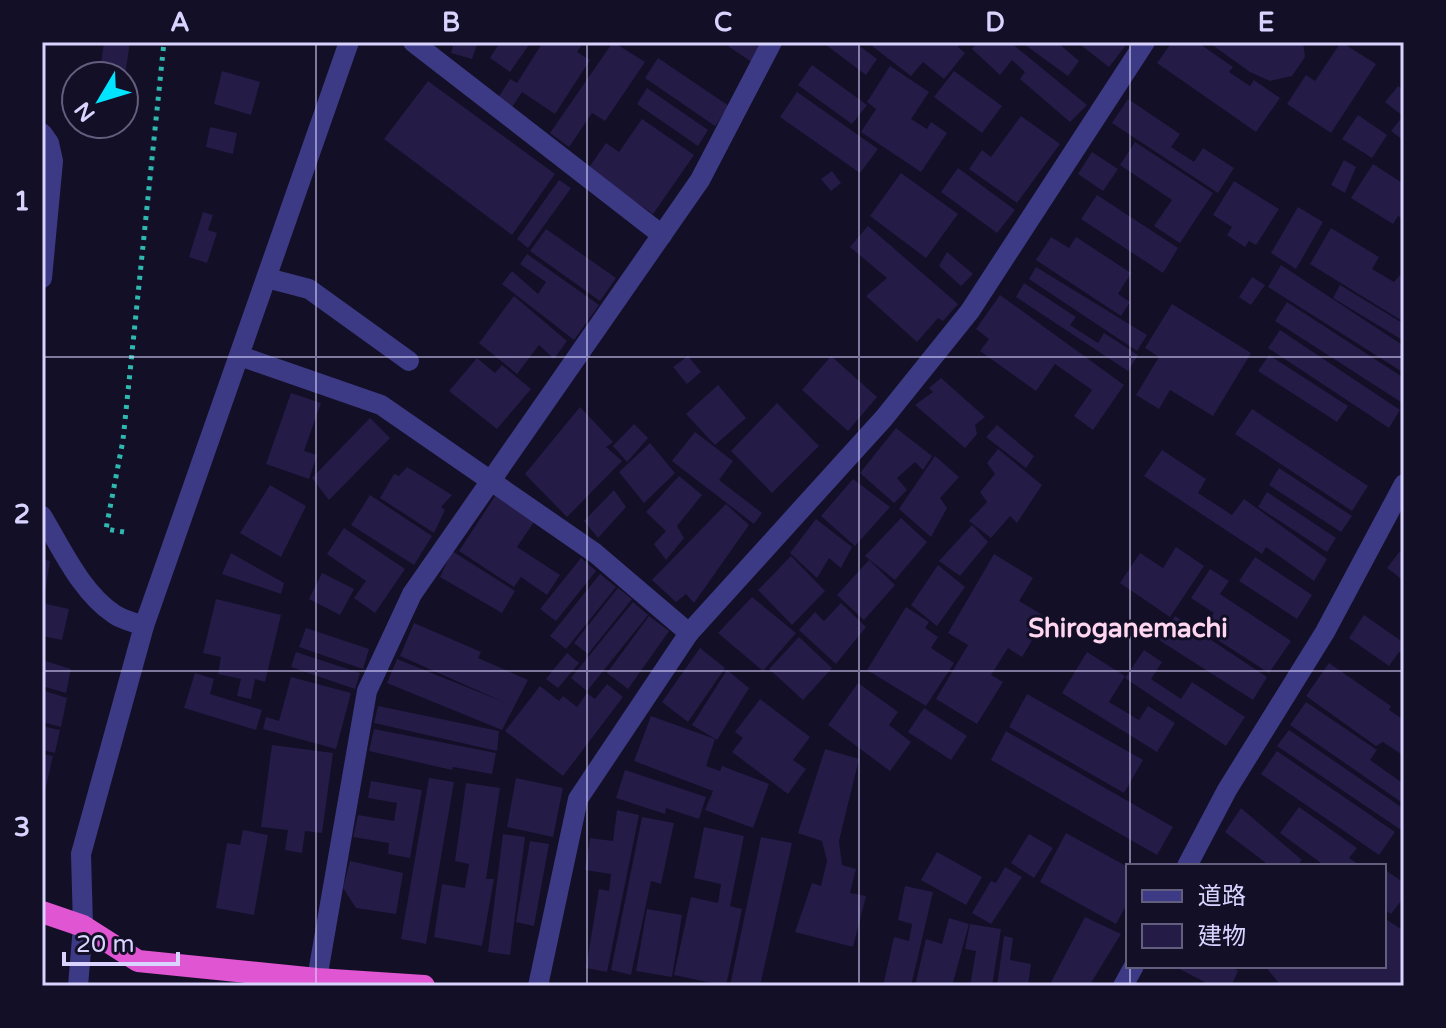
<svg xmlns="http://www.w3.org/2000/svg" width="1446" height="1028" font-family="'Varela Round','Noto Sans JP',sans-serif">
	<rect width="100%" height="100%" fill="#130f26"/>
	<g fill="#241b47">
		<path d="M104,42h26l-5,33 -25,-5z"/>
		<path d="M443,42h35l-6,17 -21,-6 2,-7z"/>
		<path d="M500,42h31l-21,30 -20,-14z"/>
		<path d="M543,42h41l-7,10 13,8 -35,54 -33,-22 -10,15 -14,-9 12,-19 7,4z"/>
		<path d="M613,42l32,20 -40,59 -13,-8 -23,34 -19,-14z"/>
		<path d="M722,42h38l5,3 -12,18z"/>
		<path d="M822,42h32l23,17 -11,16z"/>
		<path d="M867,42h95l-4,5 7,6 -21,26 -21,-17 -12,14z"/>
		<path d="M977,42h33l77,63 -17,17 -50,-43 5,-7 -13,-12 -12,15 -28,-26z"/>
		<path d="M1021,42h36l22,19 -11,15z"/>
		<path d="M1077,42h45l4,3 -17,22z"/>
		<path d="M1172,42h25l36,25 -4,5 21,14 4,-6 26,18 -24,34 -99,-69z"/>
		<path d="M1208,42h95l2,15 -13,19 -22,5 -20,-9z"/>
		<path d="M1341,42l35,22 -45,69 -44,-29 19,-29 9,6z"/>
		<path d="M658,58l71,48 -14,20 -70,-48z"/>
		<path d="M812,65l55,40 -15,19 -54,-39z"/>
		<path d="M890,66l39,26 -18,27 16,10 4,-7 16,11 -26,39 -60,-40 15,-23 -9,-7z"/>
		<path d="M222,71l38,11 -9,33 -37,-11z"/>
		<path d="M954,71l48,35 -20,27 -48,-36z"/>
		<path d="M428,81l127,93 -43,61 -128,-96z"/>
		<path d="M69,86l7,3v23l-15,-6z"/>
		<path d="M1398,86l6,4v51l-13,-10 12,-15 -18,-14z"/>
		<path d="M647,88l61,42 -10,16 -61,-42z"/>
		<path d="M797,92l81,57 -18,24 -80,-56z"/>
		<path d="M1128,99l52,35 -9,13 23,15 9,-14 31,20 -16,25 -106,-70z"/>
		<path d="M1358,115l29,20 -15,23 -30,-19z"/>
		<path d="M1021,116l39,28 -43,59 -48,-34 13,-19 9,7z"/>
		<path d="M642,119l52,36 -41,59 -65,-45 18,-26 13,9z"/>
		<path d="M210,127l27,6 -4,21 -27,-7z"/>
		<path d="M1135,142l78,51 -33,50 -26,-17 18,-26 -52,-35z"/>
		<path d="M1092,152l26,17 -15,22 -25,-17z"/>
		<path d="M1344,160l12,7 -11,26 -14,-8z"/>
		<path d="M1373,164l31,20v36l-6,-4 -5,8 -42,-26z"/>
		<path d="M958,168l57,42 -18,23 -56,-41z"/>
		<path d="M832,171l9,12 -10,8 -10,-12z"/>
		<path d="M901,173l57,41 -32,44 -56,-42z"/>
		<path d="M559,180l12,8 -43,60 -11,-9z"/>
		<path d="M1234,181l45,28 -23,36 -7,-4 -4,6 -18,-12 5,-8 -19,-12z"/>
		<path d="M1097,195l81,53 -15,25 -82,-54z"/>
		<path d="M1298,207l25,15 -27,47 -25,-16z"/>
		<path d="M203,212l10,3 -5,15 9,3 -10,30 -18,-6z"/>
		<path d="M868,226l90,78 -15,17 -5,-3 -21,24 -51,-46 21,-18 -37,-31z"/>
		<path d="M1331,228l48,29 -7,12 22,13 6,-7 4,2v45l-94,-58z"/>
		<path d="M546,229l70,49 -16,23 -70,-50z"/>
		<path d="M1051,237l18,11 7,-11 55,36 -13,21 12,8 -9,14 -85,-56z"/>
		<path d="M947,252l26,22 -12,12 -22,-20z"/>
		<path d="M527,254l72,51 -25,35 -72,-56 10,-13 26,23 8,-12 -26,-18z"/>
		<path d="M1281,265l123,81v27l-136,-86z"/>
		<path d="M1036,267l111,68 -10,16 -108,-72z"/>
		<path d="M1252,277l13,8 -14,20 -12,-8z"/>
		<path d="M1024,283l52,34 -6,8 28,18 6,-10 34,22 -10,16 -112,-74z"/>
		<path d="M1340,285l64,39v17l-71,-43z"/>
		<path d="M1000,295l124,90 -31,45 -19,-14 18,-26 -37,-26 -19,27 -56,-40 9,-12 -13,-10z"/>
		<path d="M514,296l53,45 -13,18 -15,-14 -22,29 -38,-31z"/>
		<path d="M1287,302l117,76v26l-129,-83z"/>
		<path d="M1172,304l79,49 -38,63 -43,-26 -11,19 -23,-14 23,-38 -14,-9z"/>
		<path d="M1280,330l120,80 -11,18 -121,-80z"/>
		<path d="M1269,355l79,51 -11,16 -79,-51z"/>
		<path d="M688,356l13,16 -14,12 -14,-17z"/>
		<path d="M831,356l46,41 -29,34 -46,-41z"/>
		<path d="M477,358l18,15 7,-8 29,24 -34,40 -48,-38z"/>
		<path d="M941,378l44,39 -10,8 2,9 -12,14 -50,-43 18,-13 -4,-4z"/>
		<path d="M718,385l28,33 -31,27 -29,-31z"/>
		<path d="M291,393l30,10 -17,48 13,4 -8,24 -43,-15z"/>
		<path d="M777,403l42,43 -47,47 -41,-42z"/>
		<path d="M580,407l33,35 -7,5 16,14 -55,56 -42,-43z"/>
		<path d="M1252,409l116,77 -16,25 -117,-77z"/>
		<path d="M370,418l20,20 -61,62 -17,-22z"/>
		<path d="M634,424l14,14 -21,24 -14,-16z"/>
		<path d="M997,425l37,31 -8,12 -40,-31z"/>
		<path d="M896,428l36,28 -9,14 -8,-8 -18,16 10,12 -13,13 -34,-30z"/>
		<path d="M695,432l38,29 -14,19 43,33 -8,11 -82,-63z"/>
		<path d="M650,443l25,30 -31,30 -25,-31z"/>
		<path d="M998,449l44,36 -25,38 -7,-7 -19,22 -22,-17 18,-19 -7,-10 15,-18 -8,-11z"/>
		<path d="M1162,450l44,29 -8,14 34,22 12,-16 83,60 -13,22 -48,-34 -4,7 -118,-78z"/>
		<path d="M935,456l24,21 -19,21 7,10 -16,29 -32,-28z"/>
		<path d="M407,467l45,28 -11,12 4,3 -11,23 -54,-35 14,-24 5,2z"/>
		<path d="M1279,468l73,48 -11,16 -72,-47z"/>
		<path d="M679,476l23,19 -25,31 7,12 -18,22 -12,-16 12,-13 -20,-19z"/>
		<path d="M853,479l37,28 -35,39 -34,-30z"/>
		<path d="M270,485l36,21 -25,51 -41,-24z"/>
		<path d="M614,490l12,17 -28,31 -14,-17z"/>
		<path d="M1267,492l69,46 -9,14 -69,-45z"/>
		<path d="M370,495l62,41 -18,29 -63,-40z"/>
		<path d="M495,496l39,26 -17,25 43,28 -13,20 -26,-18 -7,10 -55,-36z"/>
		<path d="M726,504l23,21 -55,78 -8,-9 -10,8 -24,-22z"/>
		<path d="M901,518l26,24 -32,38 -30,-24z"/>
		<path d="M816,519l36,28 -11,21 -12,-10 -12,20 -27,-25z"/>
		<path d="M972,525l16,17 -28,34 -21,-15z"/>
		<path d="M344,528l61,41 -30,44 -21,-15 12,-17 -39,-27z"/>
		<path d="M1176,547l28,19 -34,51 -50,-34 20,-30 23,15z"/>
		<path d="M452,551l63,40 -13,22 -62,-36z"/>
		<path d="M1400,551l4,3v27l-17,-13z"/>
		<path d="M231,553l53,30 -3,11 -59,-20z"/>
		<path d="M994,554l39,24 -14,23 27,16 -24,40 -14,-9 -17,27 12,7 -26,42 -41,-25 32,-54 -20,-12z"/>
		<path d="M791,556l34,35 -33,34 -34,-35z"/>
		<path d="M1255,557l57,38 -15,24 -58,-38z"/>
		<path d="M581,558l15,13 -40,50 -16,-12z"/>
		<path d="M42,559l8,2 -5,31 -3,-1z"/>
		<path d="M869,560l26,25 -31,35 -27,-25z"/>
		<path d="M938,565l27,22 -28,39 -26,-21z"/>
		<path d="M1210,569l19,12 -9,13 71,47 -22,32 -67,-43 12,-17 -23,-15z"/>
		<path d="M322,573l32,16 -14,26 -31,-16z"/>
		<path d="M600,574l16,13 -50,62 -16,-13z"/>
		<path d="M618,588l14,11 -44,55 -14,-11z"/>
		<path d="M752,597l44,36 -33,38 -45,-38z"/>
		<path d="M216,599l65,16 -16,67 -10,-3 -4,20 -14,-3 4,-17 -23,-5 3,-17 -18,-4z"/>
		<path d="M633,602l15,13 -61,76 -16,-13z"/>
		<path d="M42,603l27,6 -7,31 -20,-4z"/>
		<path d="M841,603l25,24 -30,37 -37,-34 16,-18 9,9z"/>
		<path d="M906,607l23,15 -4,6 13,9 -7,11 23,15 -28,43 -59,-36z"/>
		<path d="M1364,615l40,28v12l-5,-3 -10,14 -40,-28z"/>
		<path d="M649,616l20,15 -41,58 -21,-16z"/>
		<path d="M1175,616l92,61 -14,23 -94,-60z"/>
		<path d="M414,623l67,29 -3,6 50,22 -26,50 -115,-47 10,-24 109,44 -106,-47z"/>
		<path d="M306,628l63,21 -6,20 -64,-22z"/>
		<path d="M799,637l33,31 -29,32 -34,-31z"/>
		<path d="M700,648l25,20 -37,54 -26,-20z"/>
		<path d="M1144,650l18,12 -11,17 30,20 11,-17 53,35 -19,29 -101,-68z"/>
		<path d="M296,652l64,21 -5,16 -64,-22z"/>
		<path d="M1087,652l38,24 -16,26 30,18 9,-14 27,17 -18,29 -95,-59z"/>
		<path d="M567,653l12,10 -21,25 -12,-9z"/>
		<path d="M42,660l29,9 -5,24 -24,-7z"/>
		<path d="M1329,663l62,43 -2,4 15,10v36l-21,-14 -7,4 -70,-50z"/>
		<path d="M727,670l22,18 -32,52 -25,-15z"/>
		<path d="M195,673l19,6 -4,15 52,16 -6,20 -72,-22z"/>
		<path d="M291,677l60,16 -15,56 -73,-20 3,-12 13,4z"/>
		<path d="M858,683l40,29 -9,13 22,17 -21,29 -62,-46z"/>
		<path d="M607,684l16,13 -60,79 -58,-45 35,-45 19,15 4,-5 14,11 10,-14 8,6z"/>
		<path d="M42,690l25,8 -6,29 -19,-5z"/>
		<path d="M1027,694l116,66 -19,33 -115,-66z"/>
		<path d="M760,699l50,38 -17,23 13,9 -18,25 -56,-42 11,-14 -8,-6z"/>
		<path d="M1306,702l71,48 -7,10 34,24v20l-114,-79z"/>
		<path d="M378,706l121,25 -2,20 -123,-28z"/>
		<path d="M924,708l43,28 -16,24 -43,-28z"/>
		<path d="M651,716l64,23 -9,27 14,5 2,-5 47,18 -16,44 -48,-18 8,-19 -79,-30z"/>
		<path d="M42,726l18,4 -5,23 -13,-3z"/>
		<path d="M374,729l122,24 -4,21 -39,-7 -1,3 -83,-19z"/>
		<path d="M1289,730l115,79v23l-127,-86z"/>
		<path d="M1006,731l167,96 -16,28 -166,-95z"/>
		<path d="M272,745l61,8 -11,80 -17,-2 -3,22 -17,-3 3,-20 -27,-3z"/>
		<path d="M825,749l34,10 -20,82 3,24 14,4 -6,24 16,3 -13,51 -58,-15 17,-49 9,3 6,-25 -5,-20 -24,-8z"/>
		<path d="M1277,751l118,81 -16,23 -118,-81z"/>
		<path d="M42,754l11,2 -8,35 -3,-1z"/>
		<path d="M625,770l81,27 -7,22 -33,-11 -1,6 -49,-16z"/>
		<path d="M429,778l25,4 -28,162 -25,-5z"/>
		<path d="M516,778l47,10 -10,49 -46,-10z"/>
		<path d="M371,781l51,9 -12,68 -22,-4 1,-11 -36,-6 5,-22 36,6 3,-18 -29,-5z"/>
		<path d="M466,783l34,5 -14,91h8l-12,67 -48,-9 8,-53 23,4 4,-24 -14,-3z"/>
		<path d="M1299,807l58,41 -8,10 12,8h-36l-45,-33z"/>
		<path d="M1241,808l61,52 -5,6h-27l-45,-34z"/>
		<path d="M617,810l22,5 -32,157 -21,-4 13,-79 10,2 2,-17 -26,-4 5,-32 23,3z"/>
		<path d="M642,817l32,6 -13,61 -10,-3 -20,94 -20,-5z"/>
		<path d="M704,827l40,9 -14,70 12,3 -16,77 -52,-11 17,-78 27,6 3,-19 -27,-6z"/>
		<path d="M243,830l25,5 -14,80 -38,-7 11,-65 13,2z"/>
		<path d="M1066,833l62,34v35l-12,22 -76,-42z"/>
		<path d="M503,834l22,3 -15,118 -22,-3z"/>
		<path d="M1029,834l24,14 -19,30 -23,-15z"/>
		<path d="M761,837l31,6 -32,143h-30z"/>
		<path d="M530,841l19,3 -15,82 -18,-4z"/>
		<path d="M937,852l45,25 -16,28 -45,-25z"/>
		<path d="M350,861l53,12 -7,41 -40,-6 -13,-20z"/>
		<path d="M1005,867l17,10 -31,47 -19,-11 19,-32 5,2z"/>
		<path d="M1384,869l20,14v14l-13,17 -7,-5z"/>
		<path d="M905,886l28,6 -22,94h-28l11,-49 15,4 3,-17 -14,-4z"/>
		<path d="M647,909l35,6 -10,62 -36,-6z"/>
		<path d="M1085,917l36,17 -32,52h-40z"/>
		<path d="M949,918l20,6 -17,62h-37l11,-47 16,5z"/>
		<path d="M1384,918l20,13v55h-123l-16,-20h119z"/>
		<path d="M970,924l31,5 -9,57h-22l6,-35 -11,-2z"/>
		<path d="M1004,936l9,2 -3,22 21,4 -3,22h-31z"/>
		<path d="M1174,966h56l8,5 -6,13 5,2h-25z"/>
	</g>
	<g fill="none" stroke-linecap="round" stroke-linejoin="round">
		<path stroke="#2fb8b0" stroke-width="5" stroke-dasharray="4 6" stroke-linecap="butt" d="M124,532l-18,-3 17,-89 41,-398"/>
		<g stroke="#3d3a85" stroke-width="20">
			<path d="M413,42l249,193"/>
			<path d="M267,278l42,11 100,72"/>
			<path d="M317,979l50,-288 45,-97 288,-414 72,-138"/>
		</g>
		<g stroke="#3d3a85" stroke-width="20">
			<path d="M42,133l7,10 4,18 -11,117"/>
			<path d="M240,356l141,49 214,148 94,80"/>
			<path d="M42,516c20,33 39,76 72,98 8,6 20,8 30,12"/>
			<path d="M1187,866l40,-76 98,-158 79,-148"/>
			<path d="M538,986l40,-187 111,-166 195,-215 86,-107 175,-269"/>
			<path d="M1123,986l11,-20"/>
		</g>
		<path stroke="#3d3a85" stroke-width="20" d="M78,986l5,-60 -2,-72 63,-228 205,-584"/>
		<path stroke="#e055d1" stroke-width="22" d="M42,912l41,14 55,35 179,18 107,7"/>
	</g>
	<path fill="none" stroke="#d9d4ff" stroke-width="2" stroke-opacity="0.55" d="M316,42v944M587,42v944M859,42v944M1130,42v824M42,357h1362M42,671h1362M1130,966v20"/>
	<g text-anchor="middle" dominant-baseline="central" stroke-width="6" stroke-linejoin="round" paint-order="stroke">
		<g font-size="26" font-weight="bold" fill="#ffd6f0" stroke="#130f26">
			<text x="1128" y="628">Shiroganemachi</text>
		</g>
	</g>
	<rect width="1446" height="1028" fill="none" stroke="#130f26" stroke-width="88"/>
	<rect x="1126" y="864" width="260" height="104" fill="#130f26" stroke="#625e7d" stroke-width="2"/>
	<rect x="1142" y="890" width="40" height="12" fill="#3d3a85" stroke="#625e7d" stroke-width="2"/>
	<text x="1198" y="904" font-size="24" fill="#d9d4ff">道路</text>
	<rect x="1142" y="924" width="40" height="24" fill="#241b47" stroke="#625e7d" stroke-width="2"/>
	<text x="1198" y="944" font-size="24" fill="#d9d4ff">建物</text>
	<g transform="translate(100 100) rotate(232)"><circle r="38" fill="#130f26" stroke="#625e7d" stroke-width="2"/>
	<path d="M0-6L14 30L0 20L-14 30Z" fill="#00e5ff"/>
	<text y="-12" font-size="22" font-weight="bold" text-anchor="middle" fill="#d9d4ff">N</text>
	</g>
	<path d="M64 952v12h114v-12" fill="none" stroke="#d9d4ff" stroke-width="4"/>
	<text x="76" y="952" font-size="24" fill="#d9d4ff" stroke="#130f26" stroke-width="6" paint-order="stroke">20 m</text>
	<rect x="44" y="44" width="1358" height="940" fill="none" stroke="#d9d4ff" stroke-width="3"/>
	<g font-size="26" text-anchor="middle" font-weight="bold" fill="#d9d4ff">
		<text x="180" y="31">A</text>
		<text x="451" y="31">B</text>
		<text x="723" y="31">C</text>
		<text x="995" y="31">D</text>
		<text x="1266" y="31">E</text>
		<text x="22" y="210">1</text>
		<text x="22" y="523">2</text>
		<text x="22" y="836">3</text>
	</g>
</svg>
